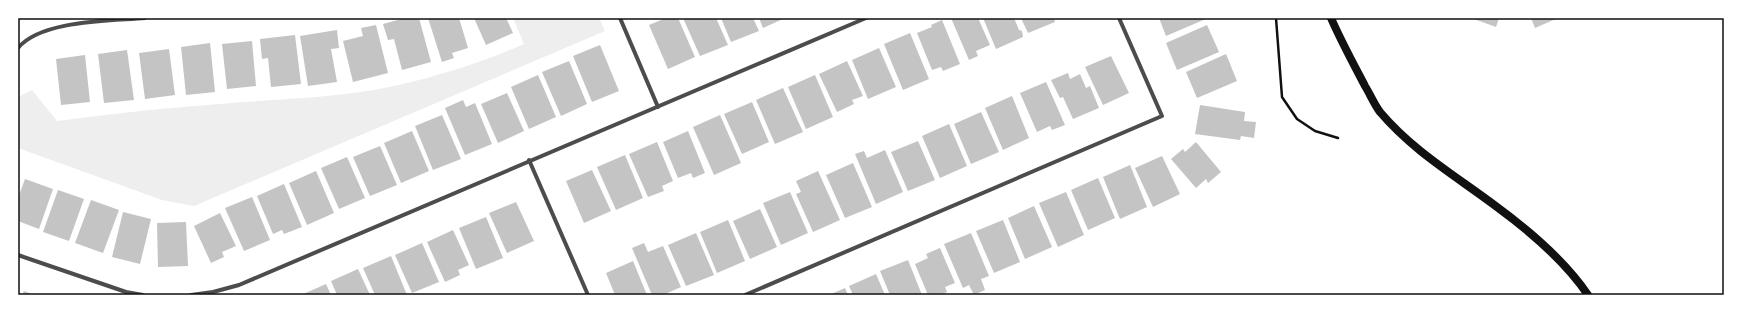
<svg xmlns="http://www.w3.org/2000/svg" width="1742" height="313" font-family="Raleway,sans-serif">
	<rect width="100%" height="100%" fill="#fff"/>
	<path fill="#eee" d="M513,18h86l6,13 -411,175 -32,-6 -144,-52v-51l14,-7 25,31c59,-8 117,-14 175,-18 47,-4 95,-5 142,-13 52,-10 102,-25 150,-46z"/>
	<g fill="#c4c4c4">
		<path d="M405,18h14l12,44 -29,8 -8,-31 -6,1 -5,-16z"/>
		<path d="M428,18h31l9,30 -16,5 2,5 -12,4z"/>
		<path d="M474,18h32l7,15 -27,12z"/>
		<path d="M666,18h12l17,39 -27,12 -19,-44z"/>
		<path d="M683,18h33l12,27 -28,11z"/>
		<path d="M721,18h32l6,13 -28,11z"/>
		<path d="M759,18h26l-22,10z"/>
		<path d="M951,18h27l12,27 -14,6 2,5 -9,4z"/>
		<path d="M983,18h31l5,12 3,1 1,6 -27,12z"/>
		<path d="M1021,18h33l1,4 -27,11z"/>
		<path d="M1159,18h49l-42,18z"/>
		<path d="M1471,18h28l-3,9z"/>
		<path d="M1531,18h27l-23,10z"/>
		<path d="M942,20l18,44 -17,7 -2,-4 -9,3 -15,-37 15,-6 -1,-2z"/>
		<path d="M376,25l12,48 -35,9 -10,-41 20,-5 -2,-8z"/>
		<path d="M1207,25l12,27 -42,18 -11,-27z"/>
		<path d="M337,30l2,18 -8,1 6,33 -29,4 -8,-50z"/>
		<path d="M910,33l19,46 -26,11 -19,-46z"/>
		<path d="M295,35l6,49 -30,3 -3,-29 -6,1 -2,-20z"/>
		<path d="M252,41l4,45 -29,3 -5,-45z"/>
		<path d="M210,43l5,49 -29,3 -5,-48z"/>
		<path d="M600,45l19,46 -27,11 -19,-46z"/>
		<path d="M879,48l17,39 -28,12 -16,-39z"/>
		<path d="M169,49l6,46 -30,4 -6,-46z"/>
		<path d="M127,50l7,50 -30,3 -6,-49z"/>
		<path d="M1226,54l11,27 -40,17 -11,-26z"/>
		<path d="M85,55l5,47 -29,3 -5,-46z"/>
		<path d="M1111,56l18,37 -26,12 -18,-38z"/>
		<path d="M569,61l18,43 -26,12 -19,-44z"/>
		<path d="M847,61l16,35 -11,4 2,4 -17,8 -18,-38z"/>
		<path d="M1068,73l2,6 10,-5 6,14 4,-2 9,22 -26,11 -10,-22 -3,1 -9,-18z"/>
		<path d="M538,75l18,42 -27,12 -18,-42z"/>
		<path d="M815,75l18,42 -27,12 -18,-42z"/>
		<path d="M1046,82l19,43 -13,5 -2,-4 -13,6 -17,-39z"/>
		<path d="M783,88l20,44 -28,12 -19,-44z"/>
		<path d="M507,93l17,38 -26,12 -17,-39z"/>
		<path d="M1012,96l17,42 -26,12 -18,-42z"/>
		<path d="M463,100l3,7 9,-4 17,41 -27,11 -20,-47z"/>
		<path d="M752,102l17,40 -27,12 -18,-40z"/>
		<path d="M1200,105l45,7 -1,9 12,1 -2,16 -13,-2 -1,4 -45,-6z"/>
		<path d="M981,112l18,40 -28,12 -17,-40z"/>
		<path d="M442,115l19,44 -28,11 -18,-44z"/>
		<path d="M720,115l21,48 -27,12 -21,-48z"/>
		<path d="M949,124l18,42 -27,12 -18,-42z"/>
		<path d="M412,131l17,40 -28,12 -17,-40z"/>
		<path d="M688,131l17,42 -12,5 -2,-5 -13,5 -15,-36z"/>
		<path d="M918,141l17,39 -27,11 -17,-39z"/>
		<path d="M657,142l16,39 -11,5 2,5 -16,6 -19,-43z"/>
		<path d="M1196,142l25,30 -13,11 -2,-4 -10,9 -25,-29 12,-10 2,3z"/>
		<path d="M380,146l17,39 -27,11 -17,-39z"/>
		<path d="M885,150l18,42 -27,12 -21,-50 9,-3 3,7z"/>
		<path d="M625,155l18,43 -27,12 -19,-43z"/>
		<path d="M1162,156l18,38 -27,13 -18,-39z"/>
		<path d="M347,157l18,41 -26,11 -18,-41z"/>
		<path d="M853,163l19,44 -27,11 -19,-43z"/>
		<path d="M1130,165l17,42 -27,12 -17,-42z"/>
		<path d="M592,170l19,41 -27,12 -18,-42z"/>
		<path d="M316,171l18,42 -27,12 -18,-42z"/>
		<path d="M818,171l22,49 -27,12 -17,-38 5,-2 -5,-11z"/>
		<path d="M1098,178l17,40 -27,12 -17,-40z"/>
		<path d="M25,179l28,10 -14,40 -21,-8v-23z"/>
		<path d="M284,184l18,43 -18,7 -2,-4 -9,4 -16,-38z"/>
		<path d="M58,190l26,9 -15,42 -26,-9z"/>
		<path d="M790,192l18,41 -27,12 -18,-42z"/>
		<path d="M1066,192l18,43 -26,12 -19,-44z"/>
		<path d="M252,197l18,43 -26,11 -19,-43z"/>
		<path d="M91,200l28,10 -16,43 -28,-10z"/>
		<path d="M516,202l18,39 -27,12 -18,-40z"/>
		<path d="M1034,206l18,41 -27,12 -17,-41z"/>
		<path d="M760,209l17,38 -27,12 -17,-38z"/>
		<path d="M123,212l28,7 -11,45 -28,-7z"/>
		<path d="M220,213l16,33 -14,6 2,5 -13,6 -17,-37z"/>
		<path d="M486,217l17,41 -27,11 -17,-41z"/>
		<path d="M728,220l17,41 -28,12 -17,-41z"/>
		<path d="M1003,220l17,42 -26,11 -18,-42z"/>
		<path d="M186,222l2,44 -30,1 -1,-44z"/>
		<path d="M453,230l16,35 -11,5 2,5 -15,7 -18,-40z"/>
		<path d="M696,233l18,42 -28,11 -18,-41z"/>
		<path d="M971,233l18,43 -8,3 4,11 -11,5 -5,-10 -6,3 -19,-44z"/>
		<path d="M422,243l17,39 -27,11 -17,-38z"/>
		<path d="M644,243l4,9 15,-6 18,41 -18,8h-11l-20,-47z"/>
		<path d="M940,248l15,35 -10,4 2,5 -7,3h-12l-13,-31 13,-6 -2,-4z"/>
		<path d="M391,256l16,39h-32l-12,-27z"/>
		<path d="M908,260l14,35h-32l-10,-24z"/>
		<path d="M633,261l14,34h-32l-9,-22z"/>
		<path d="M358,269l12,26h-33l-6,-14z"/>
		<path d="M876,274l9,21h-32l-4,-9z"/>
		<path d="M326,284l5,11h-30z"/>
		<path d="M845,288l3,7h-19z"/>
		<path d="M24,291l11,4h-13z"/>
	</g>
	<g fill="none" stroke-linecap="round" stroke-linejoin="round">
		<path stroke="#111" stroke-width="2.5" d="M1276,18l6,79 15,22 18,12 23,7"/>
		<g stroke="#4c4c4c" stroke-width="4">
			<path d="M620,18l38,89"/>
			<path d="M18,48c23,-28 92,-27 127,-30"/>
			<path d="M529,160l59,135"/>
			<path d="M18,255l108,37 17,3"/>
			<path d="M191,295l22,-3 26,-7 627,-267"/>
			<path d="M745,295l417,-179 -43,-98"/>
		</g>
		<path stroke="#111" stroke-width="8" d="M1331,18c10,23 22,45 34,68 5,8 9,18 15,26 34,40 76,64 117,95 34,25 68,54 91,88"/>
	</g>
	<rect width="1742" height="313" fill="none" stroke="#ffffff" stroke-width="38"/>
	<rect x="19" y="19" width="1704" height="275" fill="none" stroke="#111" stroke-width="1.5"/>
</svg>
